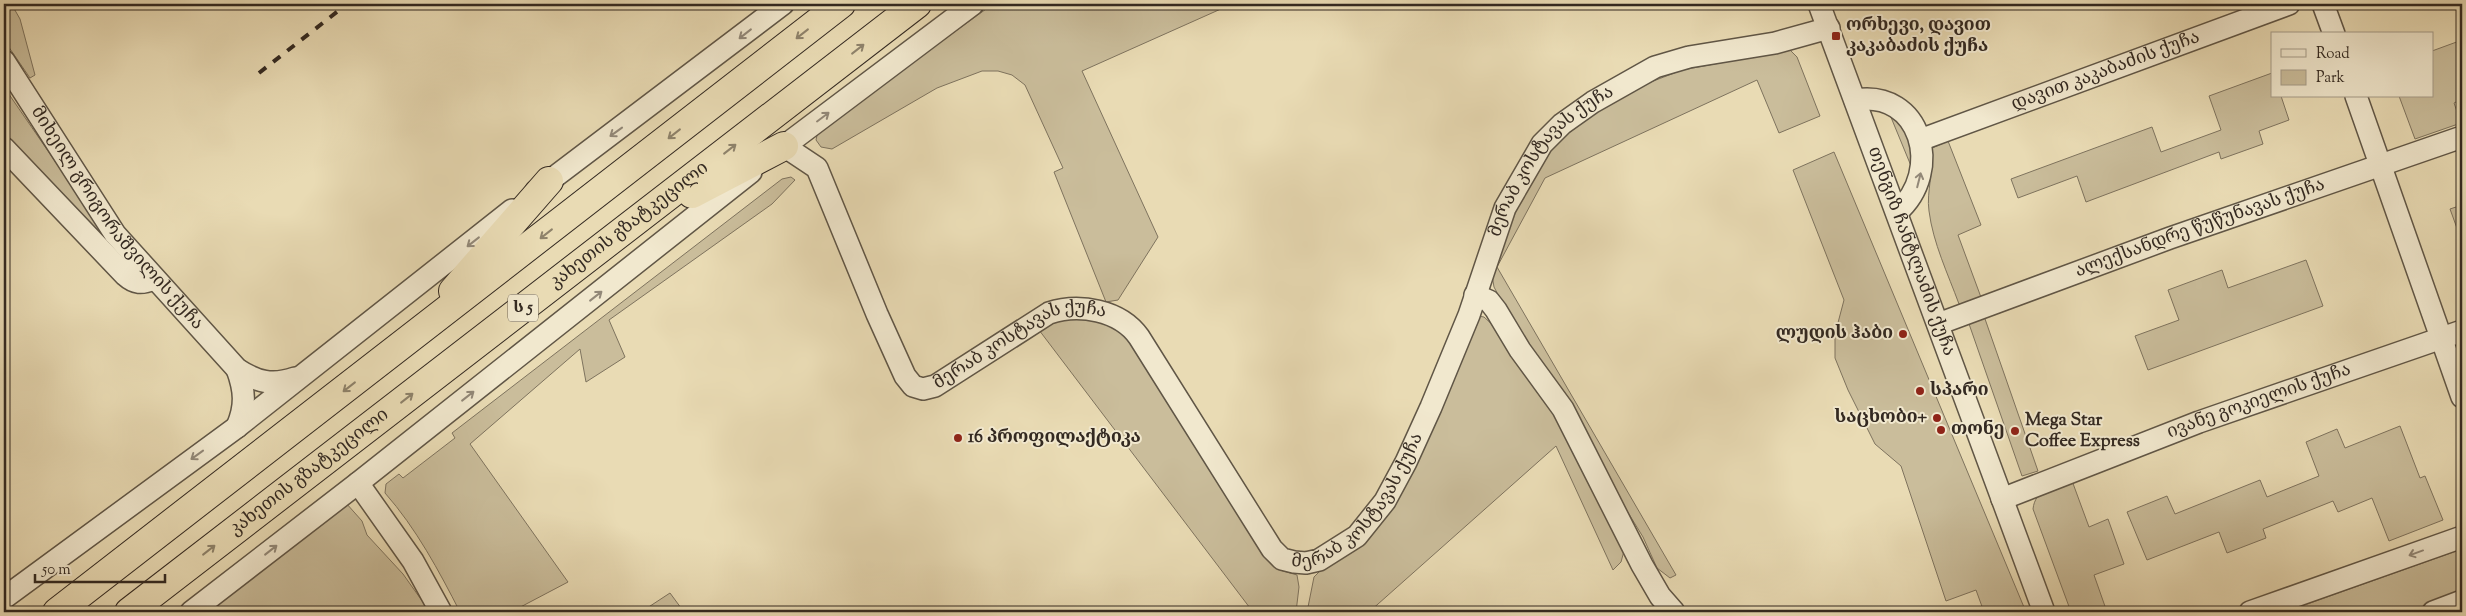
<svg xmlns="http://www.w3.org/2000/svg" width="2466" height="616" font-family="'Sorts Mill Goudy','Noto Serif Georgian',serif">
	<rect width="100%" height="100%" fill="#e9dbb4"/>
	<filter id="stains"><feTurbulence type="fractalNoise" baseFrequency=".004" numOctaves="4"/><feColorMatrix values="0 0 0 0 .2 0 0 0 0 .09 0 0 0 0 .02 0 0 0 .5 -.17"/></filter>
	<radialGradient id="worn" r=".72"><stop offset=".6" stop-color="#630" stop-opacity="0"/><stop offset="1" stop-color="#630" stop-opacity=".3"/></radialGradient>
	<g fill="#cabd9b" stroke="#7e735e">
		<path d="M4,4l8,1 8,14 15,56 -5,3 -26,-38z"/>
		<path d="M993,4h239l-150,67 76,166 -40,63 -12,2 -52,-130 9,-4 -38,-83 -13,-10 -14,-4h-16l-45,17 -105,61 -11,-2 -5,-7 2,-9z"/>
		<path d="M2462,40v59l-8,4 7,20 -46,16 -16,-43h33v-45z"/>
		<path d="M1790,50l7,7 23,59 -41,17 -22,-53 -212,98 -48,89 179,308 -6,3 -13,-10 -14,-31 -122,-199 -27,-51 -2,-12 3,-20 46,-95 24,-24 36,-28 42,-23 39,-15z"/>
		<path d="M2272,73v23h9l8,24 -30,11 4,13 -42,15 -2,-7 -133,50 -9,-26 -59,22 -7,-19 141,-52 9,25 60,-22 -12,-34z"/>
		<path d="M4,87l123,179 -123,-127z"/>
		<path d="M1888,110l23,22 5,46z"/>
		<path d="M1948,141l33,84 -23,10 24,65 -23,4c-11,-30 -26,-61 -30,-93 -3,-20 6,-41 1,-62z"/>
		<path d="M1834,152l192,460h-42l-8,-22 -30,11 -45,-135 -26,-22 -27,-54 -13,-32v-24l9,-34 -51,-130z"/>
		<path d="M791,177l4,3 -23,24 -163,116 16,37 -39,25 -6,-33 -110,95 98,138 -57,30h-51c-21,-41 -44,-84 -75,-119l1,-9 13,-10 4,4 52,-40 -3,-5 330,-254z"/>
		<path d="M2462,205v37l-12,-33z"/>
		<path d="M2306,260l17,46 -175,64 -13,-34 44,-16 -11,-30 54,-20 6,18z"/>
		<path d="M1478,316l6,1 12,11 57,83 71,140 -3,11 -8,8 -57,-124 -187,166h-62l7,-35 9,-9 37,-26z"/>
		<path d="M1984,316l54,155 -16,5 -54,-155z"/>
		<path d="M1076,318l29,5 19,10 145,225 11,12 17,5 2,12 -3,25h-43l-214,-282 17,-8z"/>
		<path d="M2400,426l20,52 5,-2 18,44 -54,21 -17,-43 -34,14 -5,-11 -70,28 3,9 -39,15 -8,-21 -72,28 -20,-48 40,-16 8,18 85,-34 7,17 52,-21 -13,-34 31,-13 8,19z"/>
		<path d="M2071,478l18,49 19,-8 16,45 -30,11 13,37h-36l-38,-103c2,-20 22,-24 38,-31z"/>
		<path d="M346,503l16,18 5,14 36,39 27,38h-225z"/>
		<path d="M2462,549v46l-49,17h-128z"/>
		<path d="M670,593l14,19h-43z"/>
	</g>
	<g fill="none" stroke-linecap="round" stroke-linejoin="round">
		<g stroke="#605646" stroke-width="24">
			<g id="minor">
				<path id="s1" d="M1819,4l225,608"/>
				<path d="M2323,4l11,30"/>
				<path id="s2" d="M4,61l111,173 122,135c20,13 35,17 58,9"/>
				<path d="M2356,96l106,301"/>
				<path d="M1855,100c66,-11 89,71 42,112"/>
				<path id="s3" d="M1920,140l369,-136"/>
				<path id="s4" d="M784,146l33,22 60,146 28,62 8,10 10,3 12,-3 114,-73c30,-10 71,-3 90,24l133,212 10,10 12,3 12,1 13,-3 38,-24 28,-35 21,-39 25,-55 38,-92 36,-107 37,-64 20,-20 31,-22 62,-35 34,-10 86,-14 54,-15"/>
				<path d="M4,148l121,127c10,9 17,9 29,4"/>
				<path d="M775,153l198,-149"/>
				<path d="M536,191l247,-187"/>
				<path d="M1475,295l14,6 7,9 24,40 43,59 79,156 18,31 14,16"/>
				<path id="s5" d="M1938,324l232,-86 292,-101"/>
				<path d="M237,369c8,22 9,37 0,58"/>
				<path d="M358,483l55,78 28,51"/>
				<path id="s6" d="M2002,499l197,-77 263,-91"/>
				<path d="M4,598l233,-171 275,-217"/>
				<path d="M191,612l167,-129 393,-311"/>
				<path d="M2250,612l212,-75"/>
				<path d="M2433,612l29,-11"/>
			</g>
		</g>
		<g stroke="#332921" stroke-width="30">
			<g id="highway">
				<path d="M692,194l92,-48"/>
				<path d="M453,291l96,-110"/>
				<path d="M57,612l784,-608"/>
				<path id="s7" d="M129,612l788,-608"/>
			</g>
		</g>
		<use href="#minor" stroke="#f1e8ce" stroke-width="21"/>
		<use href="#highway" stroke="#e9dbb4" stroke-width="28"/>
		<path stroke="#332921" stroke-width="4" stroke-dasharray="9 9" stroke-linecap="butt" d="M259,73l88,-69"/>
	</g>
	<defs><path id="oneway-shaft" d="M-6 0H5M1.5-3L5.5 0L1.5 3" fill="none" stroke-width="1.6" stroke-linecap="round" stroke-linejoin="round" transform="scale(1.25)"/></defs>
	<g stroke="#928878">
		<use href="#oneway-shaft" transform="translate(745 34) rotate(142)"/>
		<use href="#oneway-shaft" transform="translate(823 117) rotate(-37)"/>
		<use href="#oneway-shaft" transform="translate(616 132) rotate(144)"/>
		<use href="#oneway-shaft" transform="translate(1919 180) rotate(-76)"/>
		<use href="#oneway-shaft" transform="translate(473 242) rotate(142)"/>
		<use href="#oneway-shaft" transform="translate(596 296) rotate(-38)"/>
		<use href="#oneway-shaft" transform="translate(468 396) rotate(-38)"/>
		<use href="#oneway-shaft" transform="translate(197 455) rotate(144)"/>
		<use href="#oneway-shaft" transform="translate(271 550) rotate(-38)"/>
		<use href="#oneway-shaft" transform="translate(2416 553) rotate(160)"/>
	</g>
	<g stroke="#8e826a">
		<use href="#oneway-shaft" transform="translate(802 34) rotate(142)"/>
		<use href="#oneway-shaft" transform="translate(858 49) rotate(-38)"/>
		<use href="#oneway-shaft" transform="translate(674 134) rotate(142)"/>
		<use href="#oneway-shaft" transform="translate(730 149) rotate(-38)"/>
		<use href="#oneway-shaft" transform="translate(546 234) rotate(142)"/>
		<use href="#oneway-shaft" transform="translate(349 387) rotate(142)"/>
		<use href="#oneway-shaft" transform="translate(407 398) rotate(-38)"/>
		<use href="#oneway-shaft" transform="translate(209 550) rotate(-38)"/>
	</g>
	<g fill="#8f2418" stroke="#f1e8ce" stroke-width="2">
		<rect x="1831" y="31" width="10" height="10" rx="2.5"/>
		<circle cx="1903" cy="334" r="5"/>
		<circle cx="1920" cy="391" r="5"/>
		<circle cx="1937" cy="418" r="5"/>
		<circle cx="1941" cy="430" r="5"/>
		<circle cx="2015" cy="431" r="5"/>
		<circle cx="958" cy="438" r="5"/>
	</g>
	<g text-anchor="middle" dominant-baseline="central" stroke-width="4" stroke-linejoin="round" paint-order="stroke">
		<rect fill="#f1e8ce" stroke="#6c6255" stroke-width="1" x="508" y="294.5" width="30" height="27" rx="4"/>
		<g font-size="16" font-weight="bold" fill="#332921">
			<text x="523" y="308">ს 5</text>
		</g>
		<g font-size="18" font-weight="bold" fill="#332921" stroke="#f1e8ce" text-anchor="start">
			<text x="1846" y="26">ორხევი, დავით<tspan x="1846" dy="21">კაკაბაძის ქუჩა</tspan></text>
			<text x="1893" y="334" text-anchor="end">ლუდის ჰაბი</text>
			<text x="1930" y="391">სპარი</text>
			<text x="1927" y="418" text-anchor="end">საცხობი+</text>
			<text x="2025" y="421">Mega Star<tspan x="2025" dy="21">Coffee Express</tspan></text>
			<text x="1951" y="430">თონე</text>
			<text x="968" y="438">16 პროფილაქტიკა</text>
		</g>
		<g font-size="18" fill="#332921" stroke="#f1e8ce">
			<text stroke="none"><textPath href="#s3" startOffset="198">დავით კაკაბაძის ქუჩა</textPath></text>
			<text stroke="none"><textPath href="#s4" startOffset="1311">მერაბ კოსტავას ქუჩა</textPath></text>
			<text stroke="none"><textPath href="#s2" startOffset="194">მიხეილ გრიგორაშვილის ქუჩა</textPath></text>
			<text stroke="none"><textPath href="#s7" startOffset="632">კახეთის გზატკეცილი</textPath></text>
			<text stroke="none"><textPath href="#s5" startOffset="279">ალექსანდრე წუწუნავას ქუჩა</textPath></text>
			<text stroke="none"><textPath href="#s1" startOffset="264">თენგიზ ჩანტლაძის ქუჩა</textPath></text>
			<text stroke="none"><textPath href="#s4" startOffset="398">მერაბ კოსტავას ქუჩა</textPath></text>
			<text stroke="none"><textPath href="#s6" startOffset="275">ივანე გოკიელის ქუჩა</textPath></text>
			<text stroke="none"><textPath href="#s7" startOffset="228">კახეთის გზატკეცილი</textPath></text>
			<text stroke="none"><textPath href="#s4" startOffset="906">მერაბ კოსტავას ქუჩა</textPath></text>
		</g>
	</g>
	<rect width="2466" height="616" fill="none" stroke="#e9dbb4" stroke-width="20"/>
	<rect x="5" y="5" width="2456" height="606" fill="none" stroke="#332921" stroke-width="2.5"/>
	<rect x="10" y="10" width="2446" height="596" fill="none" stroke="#332921"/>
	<rect x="2271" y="32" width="162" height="65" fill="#f1e8ce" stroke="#a59c89"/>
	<rect x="2281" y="49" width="25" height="8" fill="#f1e8ce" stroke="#a59c89"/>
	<text x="2316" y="58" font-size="15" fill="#332921">Road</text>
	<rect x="2281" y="70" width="25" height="15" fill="#cabd9b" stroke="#a59c89"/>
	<text x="2316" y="82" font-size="15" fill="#332921">Park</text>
	<path d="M35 574v8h130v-8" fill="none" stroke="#332921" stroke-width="2.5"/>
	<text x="42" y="574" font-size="15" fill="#332921" stroke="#f1e8ce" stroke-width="4" paint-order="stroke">50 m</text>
	<rect width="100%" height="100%" filter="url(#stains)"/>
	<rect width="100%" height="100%" fill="url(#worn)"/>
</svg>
